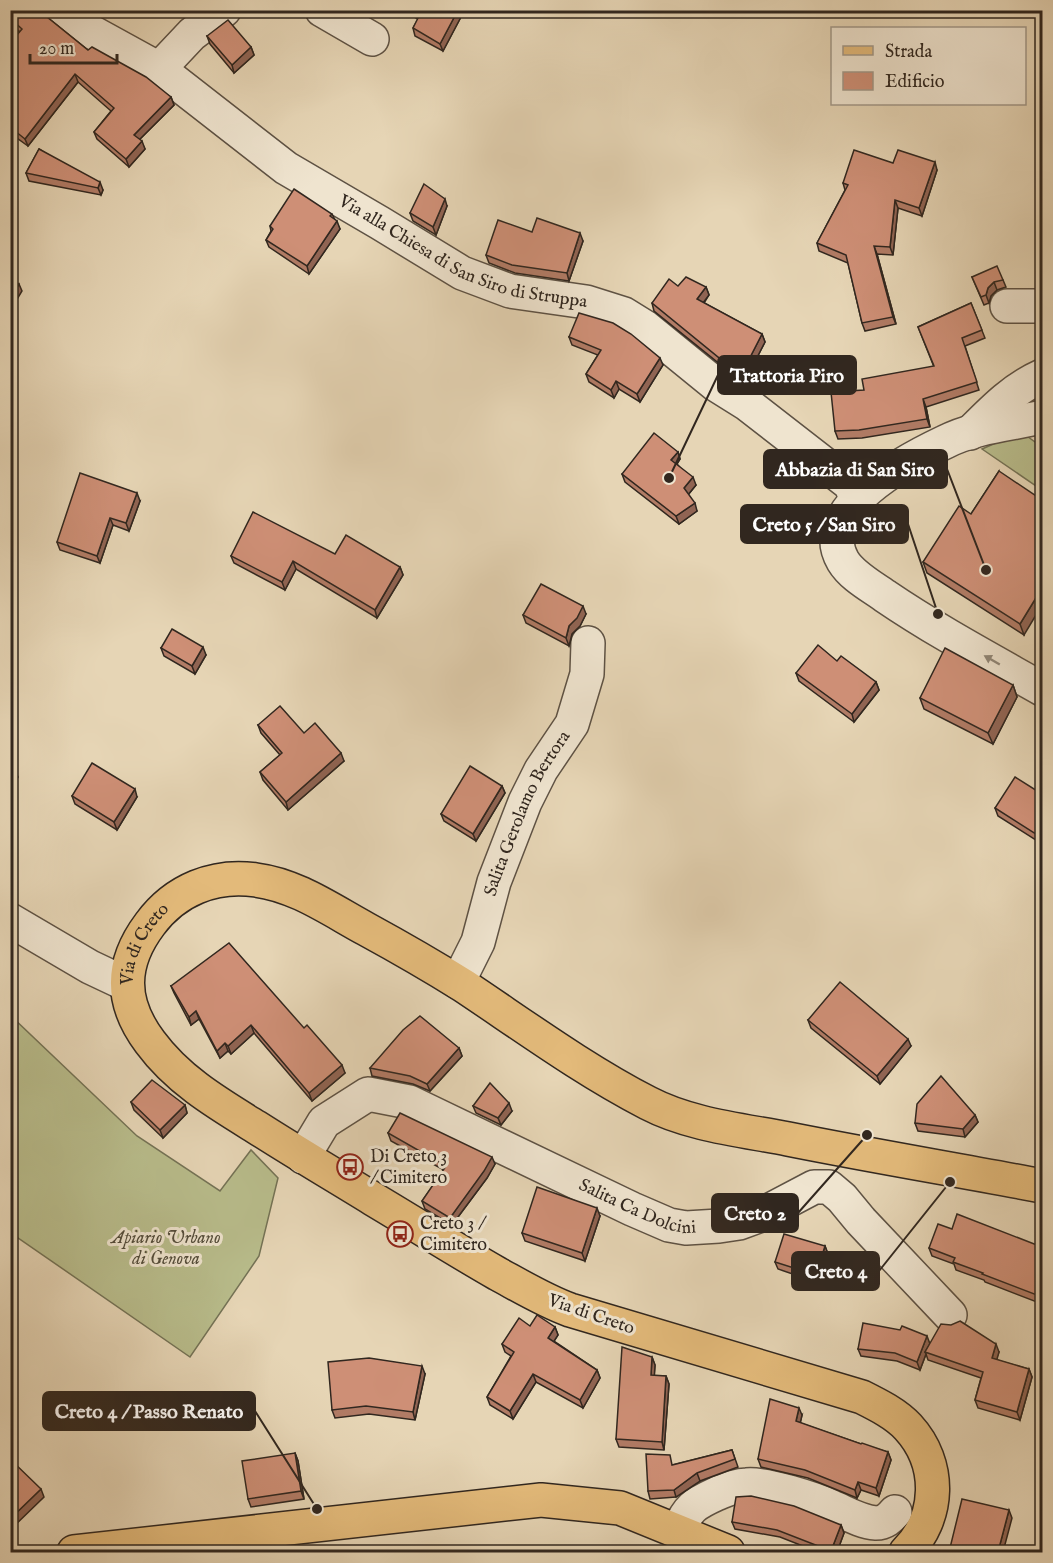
<svg xmlns="http://www.w3.org/2000/svg" width="1053" height="1563" font-family="'IM FELL English',serif">
	<rect width="100%" height="100%" fill="#e6d5b5"/>
	<filter id="stains"><feTurbulence type="fractalNoise" baseFrequency=".00333" numOctaves="4"/><feColorMatrix values="0 0 0 0 .2 0 0 0 0 .09 0 0 0 0 .02 0 0 0 .5 -.17"/></filter>
	<radialGradient id="worn" r=".72"><stop offset=".6" stop-color="#630" stop-opacity="0"/><stop offset="1" stop-color="#630" stop-opacity=".3"/></radialGradient>
	<g fill="#b8bc8b" stroke="#747255" stroke-width="1.5">
		<path d="M1021,432l21,15v43l-60,-41z"/>
		<path d="M10,1015l127,121 83,55 31,-41 27,28 -19,78 -69,101 -179,-124z"/>
	</g>
	<g fill="none" stroke-linecap="round" stroke-linejoin="round">
		<g stroke="#5e5244" stroke-width="36">
			<g id="minor">
				<path id="s1" d="M61,10l27,20 71,39 127,99 94,55 82,50 48,18 76,11 38,12 21,13 70,57 32,20 103,80 7,15"/>
				<path d="M322,10l50,29"/>
				<path d="M159,69l33,-35 32,-24"/>
				<path d="M1007,306h35"/>
				<path d="M1042,417c-31,7 -68,10 -97,25 -36,17 -133,67 -102,119 9,15 28,25 42,35 50,34 104,63 157,93"/>
				<path d="M970,433c23,-23 43,-44 72,-57"/>
				<path d="M10,920l80,47 36,17"/>
				<path id="s2" d="M458,982l20,-40 16,-60 31,-80 16,-32 31,-46 15,-50 1,-31"/>
				<path id="s3" d="M303,1157l21,-35 44,-28 41,8 223,107 37,16 17,3 33,-2 20,-3 22,-8 53,-28h15l13,11 19,23 89,94"/>
				<path d="M678,1531c10,-23 16,-27 38,-37 10,-4 20,-9 31,-9 18,-2 68,14 85,22 14,6 29,15 44,16 9,0 14,-5 19,-11"/>
			</g>
		</g>
		<g stroke="#31271f" stroke-width="36">
			<g id="major">
				<path d="M74,1552l467,-52 79,8 108,44"/>
				<path id="s4" d="M906,1552c34,-34 36,-88 2,-125 -12,-13 -30,-22 -46,-30l-292,-87c-25,-9 -48,-23 -72,-36 -42,-24 -83,-50 -125,-75 -39,-24 -78,-47 -117,-72 -39,-24 -78,-47 -106,-85 -30,-40 -30,-78 0,-118 25,-34 64,-50 106,-44 40,5 75,30 110,49 33,18 66,37 98,57 60,40 120,84 184,117 42,22 94,27 140,36 85,17 170,31 254,47"/>
			</g>
		</g>
		<use href="#minor" stroke="#efe4cf" stroke-width="33"/>
		<use href="#major" stroke="#e3ba7a" stroke-width="33"/>
	</g>
	<g fill="#b17b65" stroke="#31271f" stroke-width="1.5">
		<path d="M10,10l37,7 41,33 83,47 3,8 -34,34 5,10 -16,18 -32,-28 -3,-7 17,-21 -33,-29 -50,64 -18,-13v-90l9,-12 -9,-8z"/>
		<path d="M405,10h55l2,5 -19,36 -28,-15 -2,-8 5,-9 -13,-7z"/>
		<path d="M207,36l44,11 3,8 -20,18 -24,-29z"/>
		<path d="M39,149l64,41 -2,5 -72,-14 -3,-8z"/>
		<path d="M893,163l44,7 -15,46 -24,-8 -5,47 -16,-1 19,70 -31,7 -3,-8 -14,-60 -29,-12 -2,-8 28,-53 -2,-7z"/>
		<path d="M447,206l-11,29 -23,-14 -3,-8z"/>
		<path d="M332,214l8,15 -31,45 -40,-27 -3,-7 5,-9 -1,-5z"/>
		<path d="M532,232l51,9 -14,40 -54,-8 -26,-10 -3,-8z"/>
		<path d="M972,277l31,3 3,7 -9,3 -6,6 -2,7 -5,2z"/>
		<path d="M678,286l28,1 3,8 -5,8 58,31 3,8 -19,37 -20,-10 -72,-58 -2,-8z"/>
		<path d="M971,303l14,35 -20,8 14,44 -53,17 4,20 -68,11 -24,1 -3,-8 29,-41 70,-23 -16,-40z"/>
		<path d="M569,337l94,28 -23,37 -21,-13 -5,9 -25,-16 -3,-8 12,-19 -26,-10z"/>
		<path d="M678,452l2,7 -3,5 19,21 -8,10 9,16 -18,13 -54,-42 -3,-8z"/>
		<path d="M999,471l25,164 -97,-62 -4,-11 48,-48z"/>
		<path d="M140,501l-11,30 -16,-6 -13,38 -40,-13 -3,-8z"/>
		<path d="M335,554l65,13 3,8 -26,43 -81,-49 -11,21 -51,-27 -3,-7z"/>
		<path d="M586,614l-6,12 -8,8 -3,12 -43,-23 -3,-8z"/>
		<path d="M161,648l45,7 -11,19 -31,-18z"/>
		<path d="M837,661l39,21 3,8 -25,32 -55,-41 -3,-8z"/>
		<path d="M1013,685l4,12 -24,47 -69,-35 -4,-11z"/>
		<path d="M258,725l46,8 40,28 -56,49 -25,-30 -3,-8 20,-17 -19,-22z"/>
		<path d="M502,786l3,7 -29,48 -32,-20 -3,-7z"/>
		<path d="M1042,794v50l-44,-28 -3,-8z"/>
		<path d="M72,796l65,1 -20,33 -42,-26z"/>
		<path d="M171,986l133,42 41,45 -33,28 -58,-68 -23,21 -3,-3 -8,7 -21,-39 -8,6 -17,-32z"/>
		<path d="M808,1020l103,26 -31,38 -69,-56z"/>
		<path d="M459,1048l3,8 -32,35 -17,-7 -41,-8 -2,-8z"/>
		<path d="M131,1102l54,3 2,8 -24,25 -29,-28z"/>
		<path d="M473,1106l39,5 -11,14 -25,-12z"/>
		<path d="M975,1115l3,7 -13,15 -47,-6 -3,-8z"/>
		<path d="M388,1133l107,31 -8,14 -35,47 -27,-16 -3,-8 22,-31 -53,-29z"/>
		<path d="M600,1216l-15,45 -60,-20 -3,-8z"/>
		<path d="M952,1229l90,18v57l-57,-22 -1,-2 -28,-10 -2,-6 -22,-8 -3,-8z"/>
		<path d="M825,1246l3,8 -9,29 -41,-14 -3,-7z"/>
		<path d="M530,1326l25,1 3,8 -4,6 43,29 3,8 -17,30 -47,-26 -23,37 -23,-14 -3,-8 24,-41 -6,-4 -3,-8z"/>
		<path d="M930,1344l69,8 -3,8 33,9 3,8 -12,43 -42,-12 -3,-8 6,-22 -53,-18 -2,-6 -6,16 -23,-9 -36,-5 -3,-7z"/>
		<path d="M652,1357l3,8 -1,11h12l3,8 -5,66 -45,-3 -3,-8z"/>
		<path d="M425,1374l-10,46 -46,-6 -34,4 -3,-8z"/>
		<path d="M802,1415l-2,8 61,21 27,8 3,8 -12,36 -18,-6 -4,8 -49,-20 -47,-11 -3,-8z"/>
		<path d="M732,1450l6,17 -38,14 -24,16 -26,2 -2,-8 25,-26z"/>
		<path d="M295,1453l3,8 6,38 -53,8 -3,-8z"/>
		<path d="M732,1522l109,3 3,8 -7,19h-19l-38,-15 -45,-8z"/>
	</g>
	<g fill="#906453" stroke="#31271f" stroke-width="1.5">
		<path d="M458,10h2l2,5 -19,36 -3,-7z"/>
		<path d="M251,47l3,8 -20,18 -2,-8z"/>
		<path d="M75,74l3,8 -50,64 -3,-7z"/>
		<path d="M171,97l3,8 -37,37 -3,-7z"/>
		<path d="M142,141l3,8 -16,18 -3,-8z"/>
		<path d="M935,162l2,8 -15,46 -3,-8z"/>
		<path d="M100,182l3,8 -2,5 -3,-7z"/>
		<path d="M445,199l2,7 -11,29 -3,-8z"/>
		<path d="M895,200l3,8 -5,47 -3,-8z"/>
		<path d="M337,221l3,8 -31,45 -2,-8z"/>
		<path d="M580,233l3,8 -14,40 -2,-8z"/>
		<path d="M874,246l3,8 19,70 -3,-7z"/>
		<path d="M994,282l3,8 -6,6 -2,7 -3,-8 2,-7z"/>
		<path d="M19,284l3,7 -12,20v-12z"/>
		<path d="M706,287l3,8 -9,12 -3,-8z"/>
		<path d="M762,334l3,8 -19,37 -3,-8z"/>
		<path d="M660,358l3,7 -23,37 -3,-8z"/>
		<path d="M616,381l3,8 -5,9 -3,-8z"/>
		<path d="M923,399l3,8 4,20 -3,-8z"/>
		<path d="M678,452l2,7 -6,9 -3,-8z"/>
		<path d="M693,477l3,8 -9,11 -3,-8z"/>
		<path d="M137,493l3,8 -11,30 -3,-8z"/>
		<path d="M695,503l2,8 -18,13 -3,-8z"/>
		<path d="M110,518l3,7 -13,38 -3,-7z"/>
		<path d="M293,561l3,8 -11,21 -3,-8z"/>
		<path d="M400,567l3,8 -26,43 -2,-8z"/>
		<path d="M1042,588v17l-18,30 -4,-11z"/>
		<path d="M583,606l3,8 -6,12 -8,8 -3,12 -3,-8 3,-12z"/>
		<path d="M203,647l3,8 -11,19 -3,-8z"/>
		<path d="M876,682l3,8 -25,32 -2,-8z"/>
		<path d="M1013,685l4,12 -24,47 -5,-11z"/>
		<path d="M341,753l3,8 -56,49 -2,-8z"/>
		<path d="M15,770l3,7 -8,18v-14z"/>
		<path d="M502,786l3,7 -29,48 -3,-7z"/>
		<path d="M135,789l2,8 -20,33 -3,-8z"/>
		<path d="M196,1011l3,8 -8,6 -2,-8z"/>
		<path d="M251,1025l3,8 -23,21 -3,-8z"/>
		<path d="M908,1039l3,7 -31,38 -3,-8z"/>
		<path d="M225,1043l3,8 -8,7 -3,-7z"/>
		<path d="M459,1048l3,8 -32,35 -3,-7z"/>
		<path d="M342,1065l3,8 -33,28 -3,-8z"/>
		<path d="M509,1103l3,8 -11,14 -3,-7z"/>
		<path d="M185,1105l2,8 -24,25 -3,-8z"/>
		<path d="M975,1115l3,7 -13,15 -2,-8z"/>
		<path d="M492,1157l3,7 -8,14 -35,47 -2,-7z"/>
		<path d="M597,1208l3,8 -15,45 -3,-8z"/>
		<path d="M825,1246l3,8 -9,29 -3,-8z"/>
		<path d="M555,1327l3,8 -7,11 -3,-8z"/>
		<path d="M927,1336l3,8 -5,8 1,2 -6,16 -3,-8z"/>
		<path d="M996,1344l3,8 -4,14 -3,-8z"/>
		<path d="M652,1357l3,8 -1,18 -3,-8z"/>
		<path d="M422,1366l3,8 -10,46 -2,-8z"/>
		<path d="M1029,1369l3,8 -12,43 -3,-8z"/>
		<path d="M597,1370l3,8 -17,30 -3,-8z"/>
		<path d="M533,1374l3,8 -23,37 -3,-8z"/>
		<path d="M666,1376l3,8 -5,66 -2,-8z"/>
		<path d="M799,1408l3,7 -3,14 -3,-8z"/>
		<path d="M888,1452l3,8 -12,36 -3,-8z"/>
		<path d="M295,1453l3,8 6,38 -3,-8z"/>
		<path d="M697,1473l3,8 -24,16 -2,-7z"/>
		<path d="M858,1482l3,8 -4,8 -2,-8z"/>
		<path d="M41,1489l3,8 -34,33v-11z"/>
		<path d="M1009,1510l3,8 -9,34h-5z"/>
		<path d="M841,1525l3,8 -7,19h-5l-1,-1z"/>
	</g>
	<g fill="#ce8f76" stroke="#31271f" stroke-width="1.5">
		<path d="M10,10h31l6,7 41,33 4,-3 54,30 25,20 -37,38 8,6 -16,18 -32,-27 20,-24 -39,-34 -50,65 -15,-12v-84l12,-14 -12,-11z"/>
		<path d="M414,10h44l-18,34 -27,-16 7,-14z"/>
		<path d="M228,20l23,27 -19,18 -25,-29z"/>
		<path d="M39,149l61,33 -2,6 -72,-15z"/>
		<path d="M854,150l39,13 5,-13 37,12 -16,46 -24,-8 -5,47 -16,-1 19,71 -31,6 -16,-68 -29,-12 31,-58 -5,-2z"/>
		<path d="M424,184l21,15 -12,28 -23,-14z"/>
		<path d="M294,189l38,25 -2,2 7,5 -30,45 -41,-26 7,-11 -3,-3z"/>
		<path d="M537,218l43,15 -13,40 -55,-8 -26,-10 12,-35 34,12z"/>
		<path d="M997,266l6,14 -9,2 -6,6 -2,7 -5,2 -9,-20z"/>
		<path d="M686,277l20,10 -9,12 65,35 -19,37 -20,-10 -71,-58 17,-24 9,7z"/>
		<path d="M10,279l9,5 -9,15z"/>
		<path d="M971,303l11,27 -20,8 15,44 -54,17 4,20 -68,11 -24,1 -4,-39 33,-2 -2,-11 72,-13 -16,-39z"/>
		<path d="M579,313l34,10 18,11 29,24 -23,36 -21,-13 -5,9 -25,-16 15,-24 -32,-13z"/>
		<path d="M654,433l24,19 -7,8 22,17 -9,11 11,15 -19,13 -54,-42z"/>
		<path d="M999,471l43,29v88l-22,36 -97,-62 36,-56 12,8z"/>
		<path d="M80,473l57,20 -11,30 -16,-5 -13,38 -40,-14z"/>
		<path d="M253,512l82,42 11,-19 54,32 -25,43 -82,-49 -11,21 -51,-26z"/>
		<path d="M541,584l42,22 -6,12 -8,8 -3,12 -43,-23z"/>
		<path d="M172,629l31,18 -11,19 -31,-18z"/>
		<path d="M818,645l19,16 4,-5 35,26 -24,32 -56,-41z"/>
		<path d="M945,648l68,37 -25,48 -68,-35z"/>
		<path d="M280,706l24,27 11,-10 26,30 -55,49 -26,-30 22,-19 -24,-28z"/>
		<path d="M92,763l43,26 -21,33 -42,-26z"/>
		<path d="M470,766l32,20 -29,48 -32,-20z"/>
		<path d="M10,767l5,3 -5,11z"/>
		<path d="M1015,777l27,17v44l-47,-30z"/>
		<path d="M1042,853v9l-4,-7z"/>
		<path d="M229,943l75,85 3,-3 35,40 -33,28 -58,-68 -23,21 -3,-3 -8,8 -21,-40 -7,6 -18,-31z"/>
		<path d="M840,982l68,57 -31,37 -69,-56z"/>
		<path d="M420,1016l39,32 -32,36 -17,-8 -40,-8 33,-38z"/>
		<path d="M941,1076l34,39 -12,14 -48,-6 2,-19z"/>
		<path d="M152,1080l33,25 -25,25 -29,-28z"/>
		<path d="M490,1083l19,20 -11,15 -25,-12z"/>
		<path d="M400,1113l92,44 -8,14 -34,47 -28,-17 24,-35 -58,-33z"/>
		<path d="M537,1187l60,21 -15,45 -60,-20z"/>
		<path d="M957,1214l85,33v50l-60,-23 1,-1 -30,-11 2,-4 -26,-10 9,-24 14,5z"/>
		<path d="M784,1234l41,12 -9,29 -41,-13z"/>
		<path d="M537,1315l18,12 -7,11 49,32 -17,30 -47,-26 -23,37 -23,-14 27,-45 -12,-8 17,-26 11,8z"/>
		<path d="M960,1321l36,23 -4,14 37,11 -12,43 -42,-12 8,-28 -58,-20 16,-28 10,1z"/>
		<path d="M863,1323l37,7 2,-4 25,10 -10,26 -22,-9 -37,-4z"/>
		<path d="M622,1347l30,10 -1,18 15,1 -4,66 -46,-3z"/>
		<path d="M369,1358l53,8 -9,46 -47,-6 -34,4 -4,-48z"/>
		<path d="M770,1399l29,9 -3,13 65,23 1,-1 26,9 -12,36 -18,-6 -3,8 -50,-20 -47,-11z"/>
		<path d="M732,1450l3,9 -38,14 -23,17 -26,1 -2,-37 24,1 2,10z"/>
		<path d="M295,1453l6,38 -53,8 -6,-38z"/>
		<path d="M10,1459l31,30 -31,30z"/>
		<path d="M751,1496l43,10 47,19 -10,26 -54,-21 -45,-8 4,-25z"/>
		<path d="M962,1499l47,11 -11,42h-49z"/>
	</g>
	<defs><path id="oneway-solid" d="M-6-.8H1V-3.2L6.5 0L1 3.2V.8H-6Z" transform="scale(1.5)"/></defs>
	<use fill="#908677" href="#oneway-solid" transform="translate(992 660) rotate(-150)"/>
	<defs>
		<g id="bus-ring" transform="scale(1.35)"><circle r="9.5" fill="#efe4cf" stroke="#8f2418" stroke-width="1.5"/><path d="M-5-6H5V4H4V6H2V4H-2V6H-4V4H-5ZM-3.5-4V0h7V-4ZM-3.5 1.2v1.5H-2V1.2ZM2 1.2v1.5H3.5V1.2Z" fill="#8f2418"/></g>
	</defs>
	<g fill-rule="evenodd">
		<use href="#bus-ring" x="350" y="1167"/>
		<use href="#bus-ring" x="400" y="1234"/>
	</g>
	<g text-anchor="middle" dominant-baseline="central" stroke-width="6" stroke-linejoin="round" paint-order="stroke">
		<g font-size="18" fill="#31271f" stroke="#efe4cf">
			<text stroke="none"><textPath href="#s1" startOffset="474">Via alla Chiesa di San Siro di Struppa</textPath></text>
			<text stroke="none"><textPath href="#s2" startOffset="183">Salita Gerolamo Bertora</textPath></text>
			<text stroke="none"><textPath href="#s4" startOffset="1106">Via di Creto</textPath></text>
			<text stroke="none"><textPath href="#s3" startOffset="387">Salita Ca Dolcini</textPath></text>
			<text transform="translate(591 1315) rotate(19)">Via di Creto</text>
		</g>
		<g font-size="18" fill="#31271f" stroke="#efe4cf" text-anchor="start">
			<text x="370" y="1157">Di Creto 3<tspan x="370" dy="21">/ Cimitero</tspan></text>
			<text x="420" y="1224">Creto 3 /<tspan x="420" dy="21">Cimitero</tspan></text>
		</g>
		<g font-size="18" font-style="italic" fill="#534c3a" stroke="#efe4cf">
			<text x="166" y="1238">Apiario Urbano<tspan x="166" dy="21">di Genova</tspan></text>
		</g>
	</g>
	<path fill="none" stroke="#31271f" stroke-width="2" d="M669 478L718 375M986 570L947 469M938 614L908 524M867 1135L798 1213M950 1182L879 1271M317 1509L255 1411"/>
	<g fill="#31271f" stroke="#efe4cf" stroke-width="2">
		<circle cx="669" cy="478" r="6"/>
		<circle cx="986" cy="570" r="6"/>
		<circle cx="938" cy="614" r="6"/>
		<circle cx="867" cy="1135" r="6"/>
		<circle cx="950" cy="1182" r="6"/>
		<circle cx="317" cy="1509" r="6"/>
	</g>
	<g fill="#31271f" stroke="#31271f" stroke-width="2">
		<rect x="718" y="356" width="138" height="38" rx="6"/>
		<rect x="764" y="450" width="183" height="38" rx="6"/>
		<rect x="741" y="505" width="167" height="38" rx="6"/>
		<rect x="712" y="1194" width="86" height="38" rx="6"/>
		<rect x="792" y="1252" width="87" height="38" rx="6"/>
		<rect x="43" y="1392" width="212" height="38" rx="6"/>
	</g>
	<g font-size="20" text-anchor="middle" font-weight="bold" fill="#fff">
		<text x="787" y="382">Trattoria Piro</text>
		<text x="855" y="476">Abbazia di San Siro</text>
		<text x="824" y="531">Creto 5 / San Siro</text>
		<text x="755" y="1220">Creto 2</text>
		<text x="836" y="1278">Creto 4</text>
		<text x="149" y="1418">Creto 4 / Passo Renato</text>
	</g>
	<rect width="1053" height="1563" fill="none" stroke="#e6d5b5" stroke-width="36"/>
	<rect x="12" y="12" width="1029" height="1539" fill="none" stroke="#31271f" stroke-width="3"/>
	<rect x="18" y="18" width="1017" height="1527" fill="none" stroke="#31271f" stroke-width="1.5"/>
	<rect x="831" y="27" width="195" height="78" fill="#efe4cf" stroke="#a39889" stroke-width="1.5"/>
	<rect x="843" y="46" width="30" height="9" fill="#e3ba7a" stroke="#a39889" stroke-width="1.5"/>
	<text x="885" y="57" font-size="18" fill="#31271f">Strada</text>
	<rect x="843" y="72" width="30" height="18" fill="#ce8f76" stroke="#a39889" stroke-width="1.5"/>
	<text x="885" y="87" font-size="18" fill="#31271f">Edificio</text>
	<path d="M30 54v9h87v-9" fill="none" stroke="#31271f" stroke-width="3"/>
	<text x="39" y="54" font-size="18" fill="#31271f" stroke="#efe4cf" stroke-width="4.5" paint-order="stroke">20 m</text>
	<rect width="100%" height="100%" filter="url(#stains)"/>
	<rect width="100%" height="100%" fill="url(#worn)"/>
</svg>
